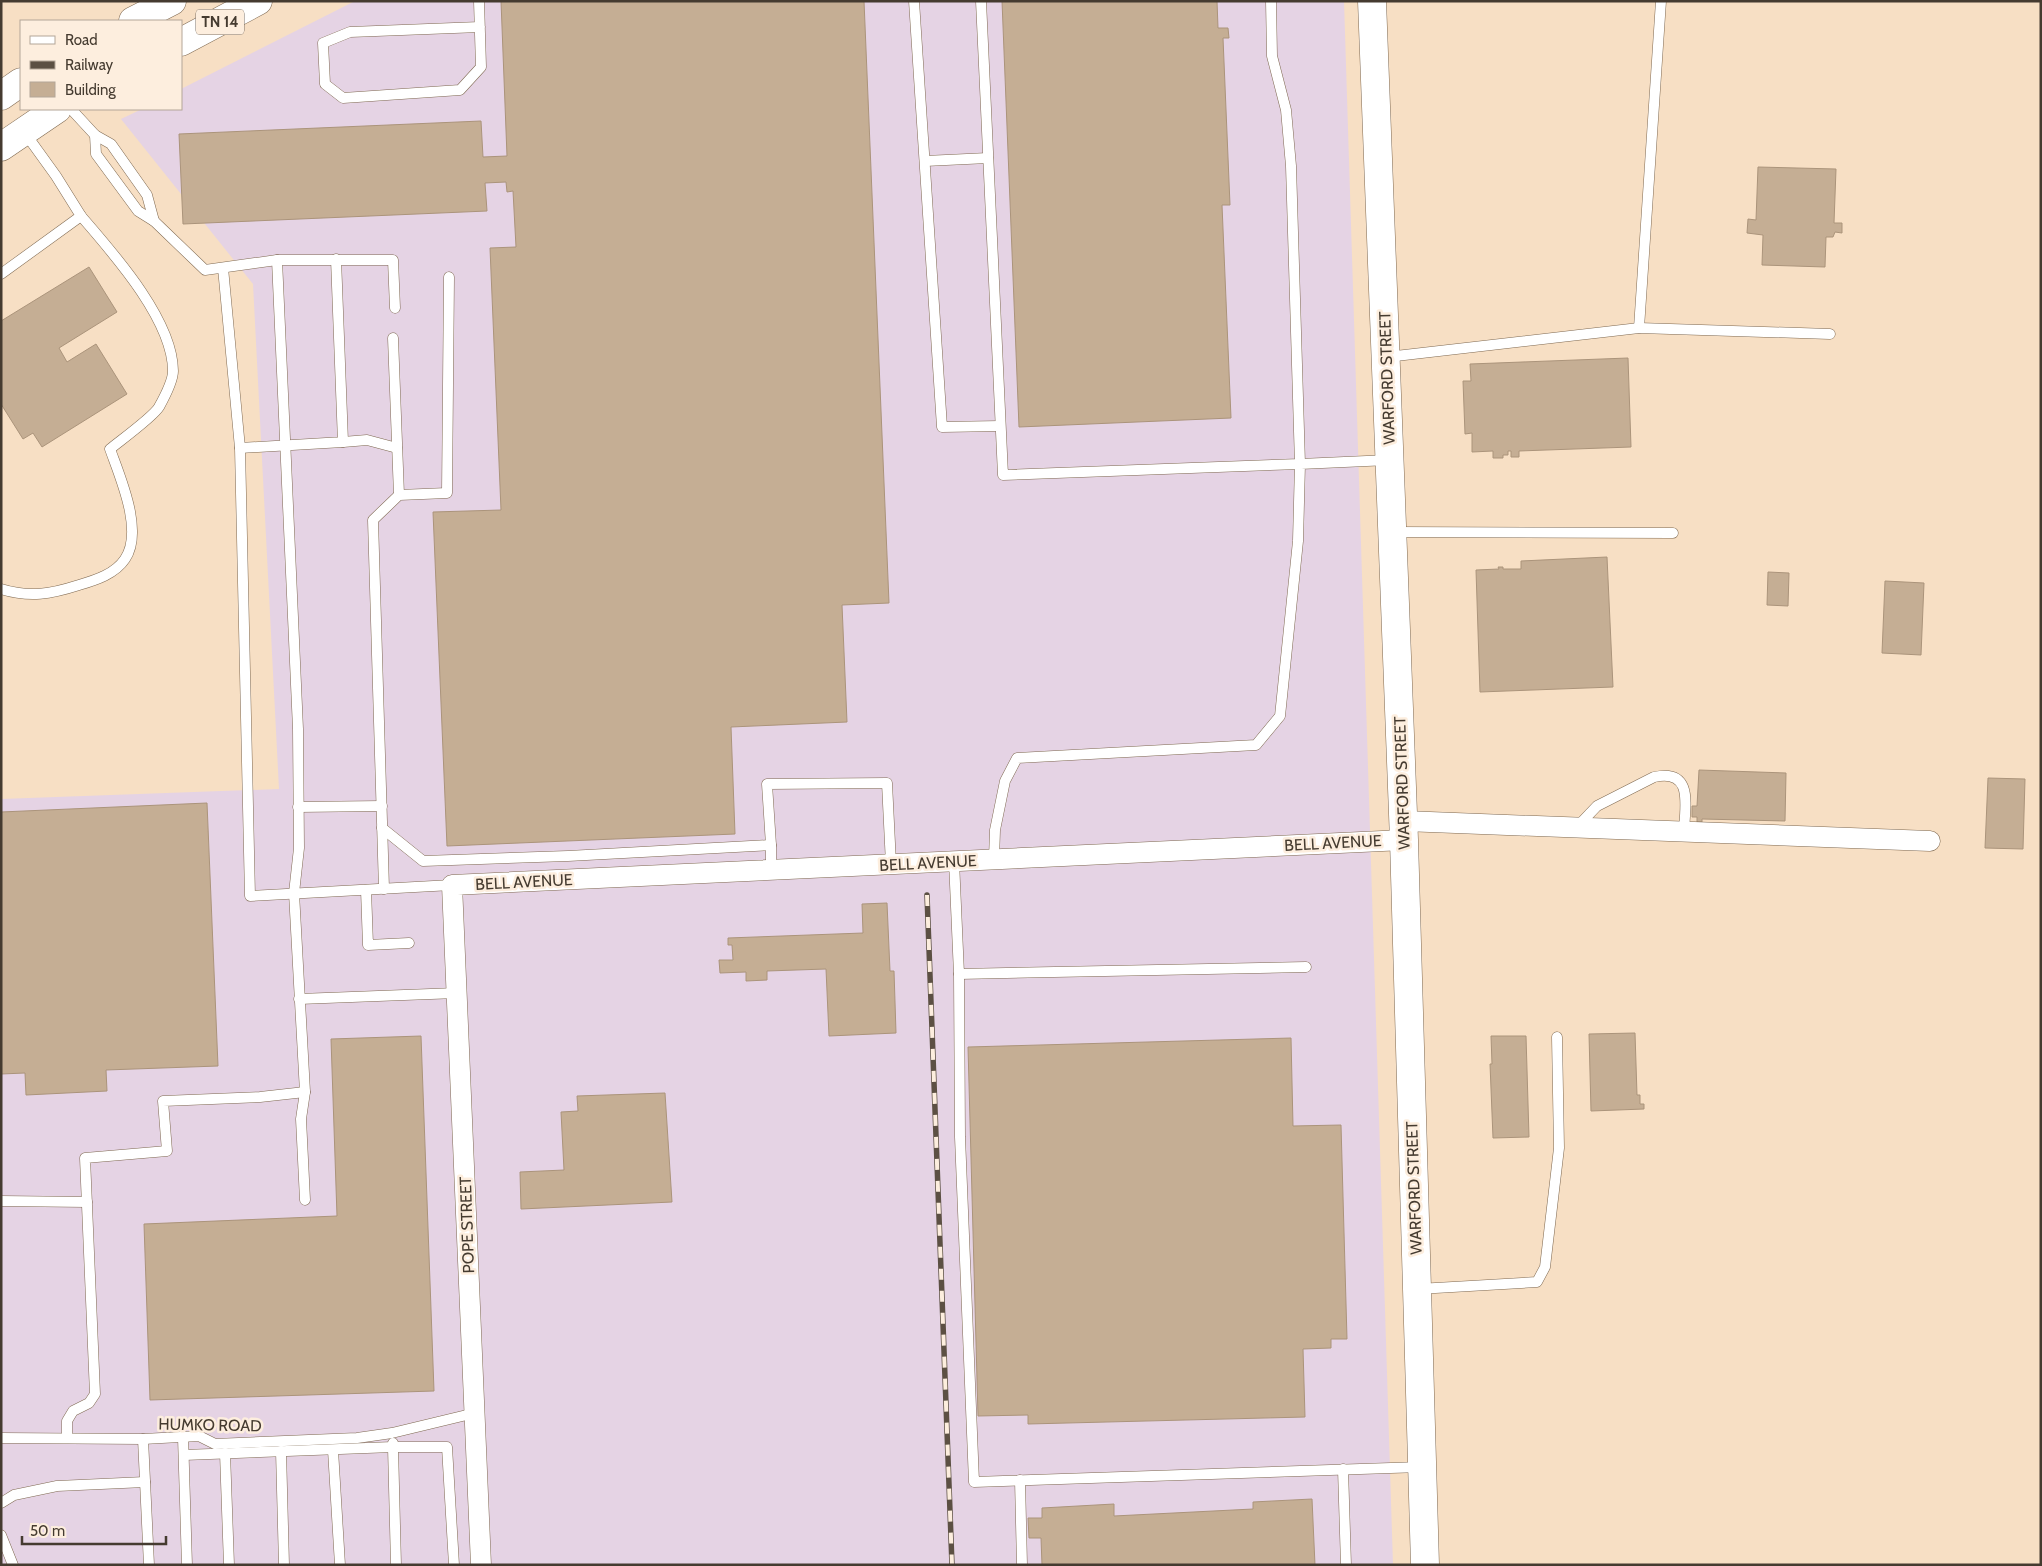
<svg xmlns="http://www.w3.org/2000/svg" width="2042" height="1566" font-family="Cabin,sans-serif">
	<rect width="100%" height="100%" fill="#f7dfc4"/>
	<path fill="#e5d3e4" d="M355,1h989l49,1564h-1392v-766l278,-10 -26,-505 -132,-165 21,-10h39v-20z"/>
	<g fill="#c5ae94" stroke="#ab947b">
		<path d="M501,1h363l25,602 -47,2 5,117 -116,5 4,107 -288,12 -14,-334 68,-2 -11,-262 26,-1 -3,-56 -6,1 -1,-10 -21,1 2,28 -304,13 -4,-90 302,-13 2,36 24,-1z"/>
		<path d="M1002,1h215l1,27h10l1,10h-6l7,167h-8l9,213 -212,9z"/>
		<path d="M1758,167l78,2 -2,54h8v10l-7,-1 -2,5h-7l-1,30 -63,-2 1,-30 -16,-2 1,-14 8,1z"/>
		<path d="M89,267l28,45 -58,36 8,14 29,-18 31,50 -85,53 -9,-14 -10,6 -22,-35v-83z"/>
		<path d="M1628,358l3,89 -112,4v6h-8v-6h-3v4h-5v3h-10v-7l-21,1v-19l-7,1 -2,-53h8l-1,-17z"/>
		<path d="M1607,557l6,130 -133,5 -4,-122 23,-1 -1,-2h5v2h18v-8z"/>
		<path d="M1768,572l21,1 -1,33 -21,-1z"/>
		<path d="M1885,581l39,2 -3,72 -39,-2z"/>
		<path d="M1699,770l87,3 -1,48 -83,-2v3h-5v-5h-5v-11h5z"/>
		<path d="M1988,778l37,1 -2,70 -38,-1z"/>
		<path d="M207,803l11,263 -112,4 1,21 -81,4 -1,-22 -24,1v-262z"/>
		<path d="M887,903l3,68h4l2,62 -67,3 -3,-67 -59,2v9l-21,1v-9l-26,1 -1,-13h14l-1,-15h-4v-7l135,-5 -1,-29z"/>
		<path d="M1635,1033l2,62h3v9h4v5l-53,2 -2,-77z"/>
		<path d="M421,1036l13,355 -284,9 -6,-176 193,-8 -6,-177z"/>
		<path d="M1491,1036h35l3,101 -36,1 -3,-74h2z"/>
		<path d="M1291,1038l2,88 48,-1 6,214h-16v9l-28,1 2,68 -277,7v-9l-50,1 -10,-369z"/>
		<path d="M665,1093l7,109 -151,7 -1,-37 44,-2 -3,-58 17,-1 -1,-15z"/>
		<path d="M1312,1499l3,66h-273l-1,-27h-12l-1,-20h14v-10l72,-4v12l139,-7v-7z"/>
	</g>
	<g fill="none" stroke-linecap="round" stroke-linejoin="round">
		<g stroke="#7f6951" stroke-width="11">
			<g id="lane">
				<path d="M479,1l2,66 -21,23 -117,8 -18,-14 -2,-41 27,-11 130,-5"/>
				<path d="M914,1l28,426 58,-1"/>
				<path d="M981,1l22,474 297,-11 -9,-298 -5,-56 -14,-54 -1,-55"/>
				<path d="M71,109l24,26 16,9 36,51 7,26"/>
				<path d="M95,135l1,19 42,57 16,10 51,49 72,-10h116l2,48"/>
				<path d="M925,161l63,-3"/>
				<path d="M277,260l21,469 1,119 -5,45 11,199 -4,27 4,81"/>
				<path d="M223,268l17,180 10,448 202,-11"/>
				<path d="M1,274l80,-58 -25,-40 -31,-43"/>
				<path d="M1639,328l22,-327"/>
				<path d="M393,338l6,157"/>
				<path d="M1387,357l252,-29 191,6"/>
				<path d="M343,442l24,-2 30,8"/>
				<path d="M240,448l103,-6 -7,-183"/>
				<path d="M1394,532l279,1"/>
				<path d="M1,589c29,9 50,5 78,-4 17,-5 36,-11 46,-26 19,-28 -5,-82 -15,-110 11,-9 43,-32 49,-42 5,-9 14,-26 14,-36 0,-51 -60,-118 -92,-155"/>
				<path d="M298,807l84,-1"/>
				<path d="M1577,827l20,-21 57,-29c40,-9 31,29 30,54"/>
				<path d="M382,828l41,33 145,-5 203,-11v25"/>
				<path d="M771,845l-4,-61 120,-1 4,81"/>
				<path d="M994,859l1,-29 10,-49 12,-23 239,-13 24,-29 18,-175 2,-77 89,-4"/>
				<path d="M954,861l5,113 347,-7"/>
				<path d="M384,889l-11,-369 26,-25 48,-2 2,-216"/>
				<path d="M366,890l2,55 41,-2"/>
				<path d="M959,974l1,163 14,345 447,-15"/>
				<path d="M299,999l158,-6"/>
				<path d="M1,1201l86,1"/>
				<path d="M1418,1289l119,-7 8,-15 14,-119 -2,-111"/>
				<path d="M183,1437l4,128"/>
				<path d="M1,1438l142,1 56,-3 16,8 142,-6 35,-5 83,-20"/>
				<path d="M67,1438v-17l6,-10 16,-8 6,-9 -10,-236 82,-7 -4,-50 97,-4 45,-5"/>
				<path d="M143,1439l6,126"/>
				<path d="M393,1443v4h54l7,118"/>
				<path d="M333,1450l7,115"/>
				<path d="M281,1451l3,114"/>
				<path d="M225,1453l4,112"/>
				<path d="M184,1455l209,-8 3,118"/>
				<path d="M1343,1469l3,96"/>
				<path d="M1020,1480l2,85"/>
				<path d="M1,1503l13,-8 43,-9 88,-4"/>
				<path d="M1,1535l12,30"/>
			</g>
		</g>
		<g stroke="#7f6951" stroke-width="21">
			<g id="street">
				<path d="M1404,821l526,20"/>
				<path d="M481,1565l-29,-680 952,-45"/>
			</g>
		</g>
		<g stroke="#7f6951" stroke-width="29">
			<path id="secondary" d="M1372,1l32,839 21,725"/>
		</g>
		<g stroke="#7f6951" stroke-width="29">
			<g id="primary">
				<path d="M133,21l39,-20"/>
				<path d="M181,42l77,-41"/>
				<path d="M1,96l20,-14"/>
				<path d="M1,147l56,-38"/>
			</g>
		</g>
		<use href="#lane" stroke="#fff" stroke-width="10"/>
		<use href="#street" stroke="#fff" stroke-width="20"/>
		<use href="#secondary" stroke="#fff" stroke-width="28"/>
		<use href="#primary" stroke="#fff" stroke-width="28"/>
		<g stroke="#5c5043" stroke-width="5.5">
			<path id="rail" d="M927,895l25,670"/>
		</g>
		<use href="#rail" stroke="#fdeede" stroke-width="4" stroke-dasharray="11" stroke-linecap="butt"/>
	</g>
	<g text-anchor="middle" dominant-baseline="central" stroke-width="5" stroke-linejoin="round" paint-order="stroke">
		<rect fill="#fdeede" stroke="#7c7164" stroke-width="1" x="196" y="9.5" width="48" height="25" rx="4"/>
		<g font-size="15" font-weight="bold" fill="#453b30">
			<text x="220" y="22">TN 14</text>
		</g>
		<g font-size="16" fill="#453b30" stroke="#fdeede">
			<text transform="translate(1387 378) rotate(-92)">WARFORD STREET</text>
			<text transform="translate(1402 783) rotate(-92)">WARFORD STREET</text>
			<text transform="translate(1333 843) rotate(-3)">BELL AVENUE</text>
			<text transform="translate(928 863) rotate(-3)">BELL AVENUE</text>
			<text transform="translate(524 882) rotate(-3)">BELL AVENUE</text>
			<text transform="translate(1414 1188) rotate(-92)">WARFORD STREET</text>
			<text transform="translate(467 1225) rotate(-92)">POPE STREET</text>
			<text transform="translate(210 1425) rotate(1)">HUMKO ROAD</text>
		</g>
	</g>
	<rect width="2042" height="1566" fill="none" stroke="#453b30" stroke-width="5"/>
	<rect x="20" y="20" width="162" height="90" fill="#fdeede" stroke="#b3a698"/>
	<rect x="30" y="36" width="25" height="8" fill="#ffffff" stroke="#b3a698"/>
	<text x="65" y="45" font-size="15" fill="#453b30">Road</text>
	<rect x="30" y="61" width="25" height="8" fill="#5c5043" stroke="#b3a698"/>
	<text x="65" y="70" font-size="15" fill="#453b30">Railway</text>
	<rect x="30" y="82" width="25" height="15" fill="#c5ae94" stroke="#b3a698"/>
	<text x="65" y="95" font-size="15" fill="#453b30">Building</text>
	<path d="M22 1536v8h144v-8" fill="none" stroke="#453b30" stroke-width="2.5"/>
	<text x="30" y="1536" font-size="15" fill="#453b30" stroke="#fdeede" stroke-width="4" paint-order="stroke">50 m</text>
</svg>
